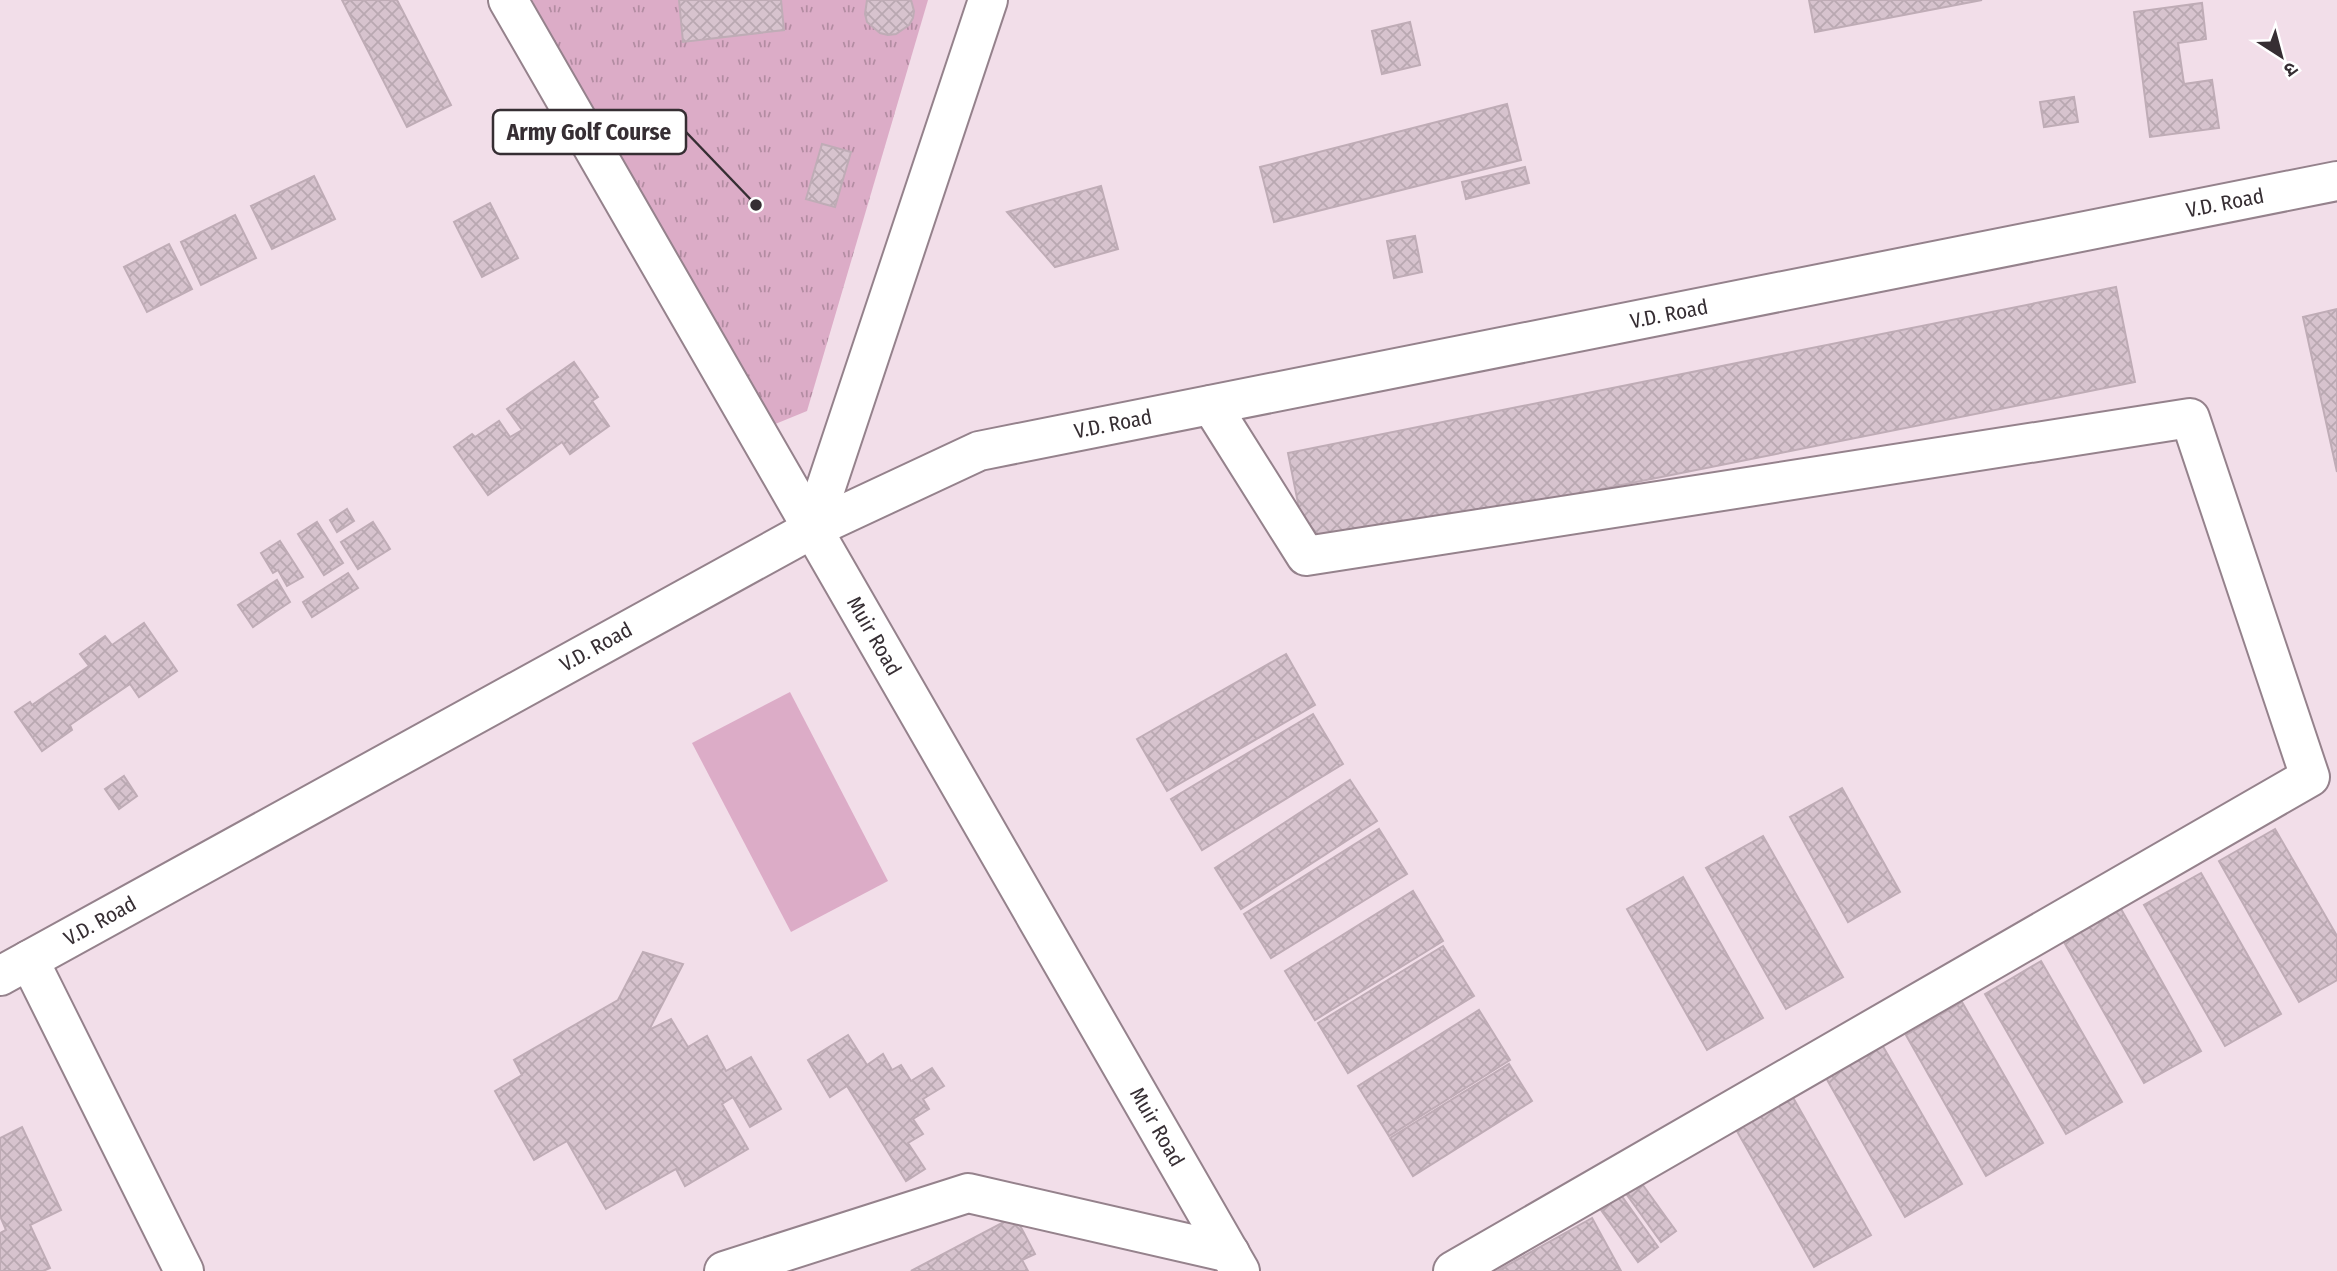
<svg xmlns="http://www.w3.org/2000/svg" width="2337" height="1271" font-family="'Fira Sans Condensed','Noto Sans Devanagari',sans-serif">
	<defs>
		<pattern id="grass-tufts" width="24" height="20" patternUnits="userSpaceOnUse" patternTransform="scale(1.75)"><rect width="24" height="20" fill="#dcacc7"/><path d="M3 7l-1-3M5 7V3M7 7l1-3M15 17l-1-3M17 17v-4M19 17l1-3" fill="none" stroke="#b38ca2"/></pattern>
		<pattern id="building-cross-hatch" width="8" height="8" patternUnits="userSpaceOnUse" patternTransform="scale(1.75)"><rect width="8" height="8" fill="#d7c3ce"/><path d="M0 0l8 8M0 8l8-8" fill="none" stroke="#b9a8b1"/></pattern>
	</defs>
	<rect width="100%" height="100%" fill="#f2dee9"/>
	<path fill="url(#grass-tufts)" d="M532,0h396l-121,411 -39,16z"/>
	<path fill="#dcacc7" d="M790,692l98,189 -97,51 -99,-189z"/>
	<g fill="url(#building-cross-hatch)" stroke="#bfacb6" stroke-width="2">
		<path d="M342,0h55l54,105 -44,22z"/>
		<path d="M679,0h102l3,30 -101,12z"/>
		<path d="M867,0h44l3,11 -1,7 -4,7 -13,9 -8,1 -8,-2 -13,-11 -2,-8z"/>
		<path d="M1809,0h173l-167,32z"/>
		<path d="M2202,3l4,36 -28,4 6,41 28,-4 7,48 -69,9 -16,-125z"/>
		<path d="M1410,22l10,43 -38,9 -10,-43z"/>
		<path d="M2074,97l4,25 -34,5 -4,-25z"/>
		<path d="M1507,104l14,56 -247,62 -14,-55z"/>
		<path d="M822,144l29,8 -16,55 -29,-8z"/>
		<path d="M1525,167l4,16 -63,16 -4,-17z"/>
		<path d="M314,176l21,43 -63,30 -21,-43z"/>
		<path d="M1101,186l17,63 -63,18 -48,-55z"/>
		<path d="M490,203l28,55 -36,19 -28,-55z"/>
		<path d="M235,215l21,43 -55,27 -20,-43z"/>
		<path d="M1415,236l7,36 -28,6 -7,-37z"/>
		<path d="M169,244l23,45 -45,23 -23,-45z"/>
		<path d="M2116,287l19,95 -828,166 -19,-95z"/>
		<path d="M2337,309v163l-34,-155z"/>
		<path d="M574,362l24,35 -6,4 17,25 -39,28 -8,-12 -74,53 -34,-48 18,-13 3,3 24,-16 11,16 12,-7 -15,-21z"/>
		<path d="M347,509l7,12 -17,11 -7,-12z"/>
		<path d="M317,522l26,41 -19,12 -26,-41z"/>
		<path d="M373,522l17,27 -32,20 -17,-27z"/>
		<path d="M280,541l23,36 -16,9 -9,-16 -5,3 -12,-20z"/>
		<path d="M348,573l10,15 -46,29 -9,-15z"/>
		<path d="M277,580l13,22 -37,25 -15,-22z"/>
		<path d="M144,623l33,48 -38,26 -9,-13 -60,41 2,5 -30,21 -27,-39 15,-10 2,3 57,-39 -9,-12 25,-18 7,9z"/>
		<path d="M1286,654l29,51 -148,86 -30,-52z"/>
		<path d="M1313,714l30,50 -141,86 -31,-51z"/>
		<path d="M124,776l13,20 -18,13 -14,-20z"/>
		<path d="M1350,780l27,41 -136,88 -26,-41z"/>
		<path d="M1842,788l58,104 -52,30 -58,-105z"/>
		<path d="M1379,829l28,45 -136,84 -27,-44z"/>
		<path d="M2275,829l62,107v44l-38,22 -80,-141z"/>
		<path d="M1763,836l80,141 -57,32 -80,-141z"/>
		<path d="M2201,873l80,141 -56,32 -81,-141z"/>
		<path d="M1683,877l80,141 -56,32 -80,-141z"/>
		<path d="M1413,891l30,50 -128,79 -30,-49z"/>
		<path d="M2121,909l80,142 -57,32 -80,-141z"/>
		<path d="M1443,946l31,50 -126,77 -30,-50z"/>
		<path d="M643,952l40,12 -34,66 22,-11 17,28 19,-11 19,35 25,-14 30,52 -31,18 -17,-30 -11,7 26,45 -63,37 -9,-17 -70,40 -39,-68 -33,19 -39,-69 27,-16 -8,-15 104,-60z"/>
		<path d="M2041,961l81,141 -56,32 -81,-140z"/>
		<path d="M1962,1002l81,141 -57,33 -80,-141z"/>
		<path d="M1479,1010l31,50 -121,76 -31,-50z"/>
		<path d="M848,1035l19,30 16,-11 9,16 9,-5 10,16 21,-13 12,18 -21,13 6,10 -16,10 10,15 -15,9 17,26 -19,12 -59,-95 -17,11 -22,-37z"/>
		<path d="M1881,1043l81,141 -57,33 -80,-141z"/>
		<path d="M1509,1064l23,37 -119,75 -23,-38z"/>
		<path d="M1791,1094l80,141 -57,32 -80,-141z"/>
		<path d="M22,1127l39,83 -31,15 20,43 -7,3h-43v-38l6,-3 -6,-14v-78z"/>
		<path d="M1637,1177l39,54 -15,11 -39,-54z"/>
		<path d="M1621,1195l37,52 -20,15 -37,-52z"/>
		<path d="M1015,1216l20,38 -13,6 6,11h-117z"/>
		<path d="M1592,1218l29,53h-124z"/>
	</g>
	<g fill="none" stroke-linecap="round" stroke-linejoin="round">
		<g stroke="#95828c" stroke-width="42">
			<g id="minor">
				<path d="M1211,405l95,151 884,-138 120,359 -857,494"/>
				<path d="M812,529l176,-529"/>
				<path d="M29,960l155,311"/>
				<path d="M0,976l812,-447 167,-78 1358,-270"/>
				<path d="M724,1271l244,-78 262,60"/>
			</g>
		</g>
		<g stroke="#95828c" stroke-width="42">
			<path id="major" d="M508,0l732,1271"/>
		</g>
		<use href="#minor" stroke="#fff" stroke-width="38"/>
		<use href="#major" stroke="#fff" stroke-width="38"/>
	</g>
	<g text-anchor="middle" dominant-baseline="central" stroke-width="5" stroke-linejoin="round" paint-order="stroke">
		<g font-size="21" fill="#362e33" stroke="#fff">
			<text transform="translate(2225 203) rotate(-11)">V.D. Road</text>
			<text transform="translate(1669 314) rotate(-11)">V.D. Road</text>
			<text transform="translate(1113 424) rotate(-11)">V.D. Road</text>
			<text transform="translate(874 636) rotate(60)">Muir Road</text>
			<text transform="translate(596 647) rotate(-29)">V.D. Road</text>
			<text transform="translate(100 921) rotate(-29)">V.D. Road</text>
			<text transform="translate(1157 1127) rotate(60)">Muir Road</text>
		</g>
	</g>
	<path fill="none" stroke="#362e33" stroke-width="2.5" d="M756 205L686 132"/>
	<circle fill="#362e33" stroke="#fff" stroke-width="2.5" cx="756" cy="205" r="7"/>
	<rect fill="#fff" stroke="#362e33" stroke-width="2.5" x="493" y="110" width="193" height="44" rx="7"/>
	<g font-size="23" text-anchor="middle" font-weight="bold" fill="#362e33">
		<text x="589" y="140">Army Golf Course</text>
	</g>
	<g transform="translate(2281 56) rotate(144)" stroke="#ffffff" stroke-width="5" paint-order="stroke">
	<path d="M0-5L12 26L0 18L-12 26Z" fill="#362e33"/>
	<text y="-10" font-size="19" font-weight="bold" text-anchor="middle" fill="#362e33">उ</text>
	</g>
</svg>
